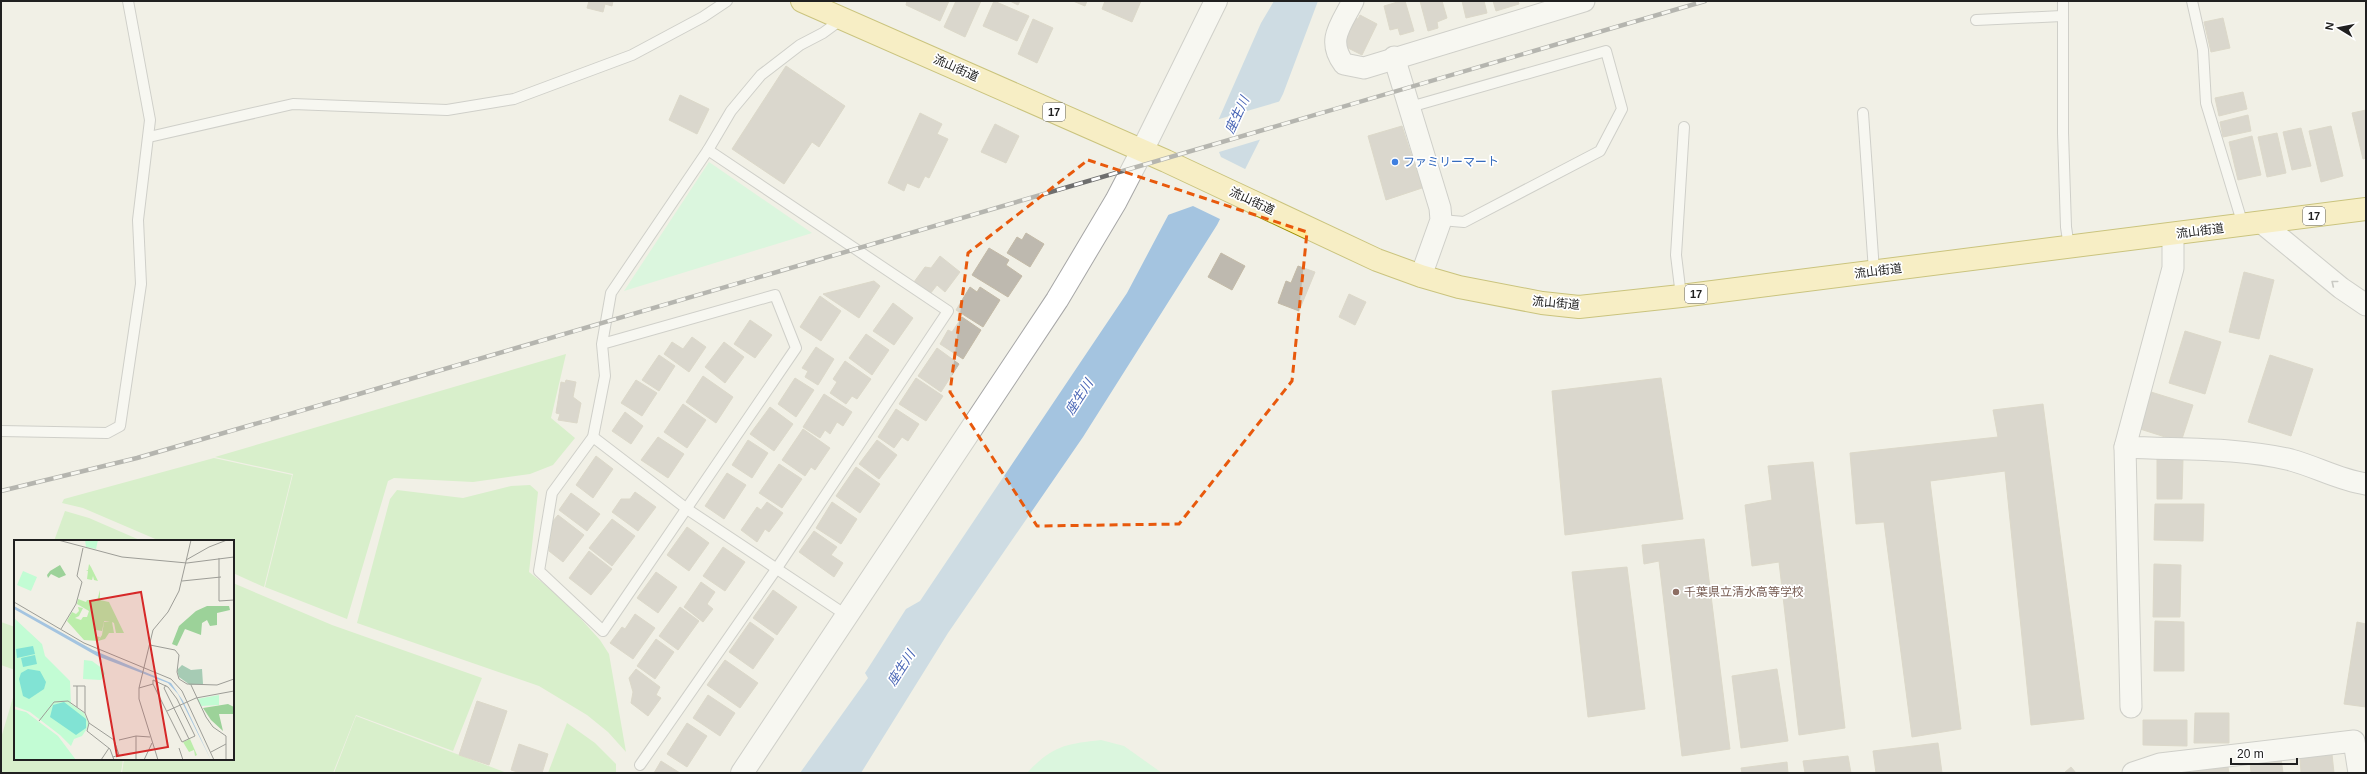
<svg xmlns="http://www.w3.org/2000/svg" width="2367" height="774" font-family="Helvetica,'Noto Sans JP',sans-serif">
	<rect width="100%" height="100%" fill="#f1f0e6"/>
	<g fill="#bbedaa">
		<path d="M566,354l-15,64 24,20 -22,27 -23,9 -57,8 -79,-4 -6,3 -41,138 -82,-32 28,-113 -78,-17z"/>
		<path d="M214,458l78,17 -28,112 -31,-14v-32h-73l-77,-33 -21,-5 2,-4z"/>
		<path d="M530,485l8,7 -9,80 33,26 38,42 9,14 17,98 -18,-20 -21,-17 -48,-29 -182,-63 33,-124 7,-9 66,8 48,-12z"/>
		<path d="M65,511l24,7 53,23h-88z"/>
		<path d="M233,583l99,42 150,53 -29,73 -97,-36 -23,58h-211l2,-14h109z"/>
		<path d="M1,622l14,5v43l-14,-5z"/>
		<path d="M15,691v68h108l-2,14h-120v-35z"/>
		<path d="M356,716l151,57h-173z"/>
		<path d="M567,723l28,20 21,21v9h-68z"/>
	</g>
	<g fill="#c2fcd4">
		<path d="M709,162l103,71 -188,58z"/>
		<path d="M1101,740l23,6 38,27h-135c25,-27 38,-29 74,-33z"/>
	</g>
	<path fill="#a4c4e0" d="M1274,1h44l-35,93 -66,131 -134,212 -135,196 -87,140h-61l68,-95 -3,-5 41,-64 14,-8 207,-308 90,-170 44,-100z"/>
	<path fill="#f1f0e6" d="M1281,101l-19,38 -43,13 2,5 26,13 -25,50 -29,-14 -28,10 51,-96z"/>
	<g fill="#beb9af" stroke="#c3baa7">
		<path d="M589,1h24l-1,5 -7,-2 -2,8 -16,-4z"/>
		<path d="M907,1h42l-9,20 -34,-16z"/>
		<path d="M956,1h25l-16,36 -21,-10z"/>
		<path d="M994,1l35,15 -12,25 -34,-15z"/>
		<path d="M1010,1h10l-2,4z"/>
		<path d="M1073,1h14l-2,5z"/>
		<path d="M1105,1h36l-9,21 -30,-13z"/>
		<path d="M1401,1h4l9,30 -14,4 -2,-7 -8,2 -6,-24z"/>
		<path d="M1420,1h22l5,17 -10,4 1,6 -10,3z"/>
		<path d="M1462,1h22l3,12 -21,5z"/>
		<path d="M1493,1h25l1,3 -23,7z"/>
		<path d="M1360,15l17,9 -15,31 -22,-11 13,-27 5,2z"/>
		<path d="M2223,18l7,30 -19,4 -7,-30z"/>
		<path d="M1033,19l20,9 -16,35 -19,-9z"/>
		<path d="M786,66l59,40 -26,41 -7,-5 -28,42 -52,-35z"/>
		<path d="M2243,92l4,17 -28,7 -4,-18z"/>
		<path d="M680,95l29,14 -12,25 -28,-14z"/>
		<path d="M2366,110v48l-3,1 -11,-46z"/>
		<path d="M920,113l22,11 -5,10 11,5 -19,39 -4,-2 -6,12 -12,-5 -3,8 -16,-8z"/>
		<path d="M2248,115l3,16 -28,6 -3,-15z"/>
		<path d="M995,124l24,12 -13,27 -25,-11z"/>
		<path d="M1402,126l20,62 -36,12 -18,-64z"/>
		<path d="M2331,126l12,50 -22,6 -12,-51z"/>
		<path d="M2301,128l10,38 -19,4 -9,-38z"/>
		<path d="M2277,133l9,40 -19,4 -9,-40z"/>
		<path d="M2252,136l9,39 -23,5 -9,-38z"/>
		<path d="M1026,233l18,11 -14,23 -23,-14 10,-16 5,3z"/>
		<path d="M989,248l20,12 -3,5 16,11 -14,21 -36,-22z"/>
		<path d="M1221,253l24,13 -13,24 -24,-13z"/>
		<path d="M940,256l20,16 -15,20 -8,-7 -7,9 -16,-12 11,-15 6,1z"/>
		<path d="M1298,266l17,6 -16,39 -21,-8 8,-22 5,2z"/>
		<path d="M2244,272l30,8 -15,59 -30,-7z"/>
		<path d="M874,281l6,5 -21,32 -36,-24z"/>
		<path d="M970,287l7,5 3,-5 20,13 -17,27 -27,-17z"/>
		<path d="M1349,294l17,8 -11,23 -16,-8z"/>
		<path d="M820,296l21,15 -20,30 -21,-14z"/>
		<path d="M893,303l20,15 -19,27 -21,-14z"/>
		<path d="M962,317l19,13 -18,29 -23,-15 8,-14 4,2z"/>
		<path d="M750,320l22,15 -17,23 -21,-14z"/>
		<path d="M2185,331l36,11 -16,52 -36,-11z"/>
		<path d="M866,334l23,16 -17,25 -23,-17z"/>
		<path d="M692,337l14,10 -17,25 -25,-18 8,-12 11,7z"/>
		<path d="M724,342l20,15 -19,26 -20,-16z"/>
		<path d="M816,347l18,12 -16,26 -13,-8 3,-6 -6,-3z"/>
		<path d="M937,348l22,16 -18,28 -23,-16z"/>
		<path d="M659,355l16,11 -16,25 -17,-11z"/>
		<path d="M2270,355l43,14 -22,67 -43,-14z"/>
		<path d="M845,361l26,18 -14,20 -5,-3 -6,8 -16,-11 7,-11 -4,-3z"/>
		<path d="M703,376l30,21 -17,26 -30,-21z"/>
		<path d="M795,378l19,12 -18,27 -18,-13z"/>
		<path d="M916,378l27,18 -17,25 -27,-17z"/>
		<path d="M1661,378l22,141 -118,16 -13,-144z"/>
		<path d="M566,380l10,2 -3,15 8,6 -4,20 -19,-3 2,-6 -4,-1 5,-31 4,1z"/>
		<path d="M636,380l21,13 -15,23 -21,-13z"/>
		<path d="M2151,392l42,13 -12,37 -41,-13z"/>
		<path d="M824,394l28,18 -9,14 -6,-4 -7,12 -5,-4 -5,8 -17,-11z"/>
		<path d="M683,404l23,16 -19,28 -23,-16z"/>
		<path d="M2043,404l41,315 -53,6 -26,-254 -75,10 31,248 -49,8 -28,-215 -28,2 -6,-71 148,-16 -5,-27z"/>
		<path d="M770,407l23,17 -19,27 -24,-17z"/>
		<path d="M896,409l23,15 -11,17 -6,-4 -8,11 -16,-11z"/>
		<path d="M625,412l18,14 -12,18 -19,-13z"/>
		<path d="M803,429l27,19 -15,22 -4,-3 -6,9 -23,-16z"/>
		<path d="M658,437l26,17 -16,24 -27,-18z"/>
		<path d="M748,440l20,13 -16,25 -20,-13z"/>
		<path d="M877,440l20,15 -18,24 -20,-15z"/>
		<path d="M596,456l17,13 -20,29 -17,-13z"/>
		<path d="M2157,458h26l-1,41h-25z"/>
		<path d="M1813,462l32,266 -46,7 -20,-173 -27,4 -7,-61 27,-5 -4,-34z"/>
		<path d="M779,464l23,15 -20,29 -23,-15z"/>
		<path d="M856,467l24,17 -20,29 -24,-17z"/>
		<path d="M727,473l19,12 -22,34 -19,-13z"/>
		<path d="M635,492l21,15 -18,24 -26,-19 9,-13h9z"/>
		<path d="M571,493l29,21 -13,17 -28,-21z"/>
		<path d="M767,502l16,11 -14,19 -4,-3 -8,13 -16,-12 16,-23 4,3z"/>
		<path d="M832,502l25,17 -16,25 -25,-16z"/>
		<path d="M2155,504h49l-1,37 -49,-1z"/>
		<path d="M558,515l26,20 -21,27 -14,-11 4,-30z"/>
		<path d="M612,519l23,17 -23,30 -23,-18z"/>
		<path d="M687,527l22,16 -20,28 -22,-16z"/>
		<path d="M814,531l23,16 -6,8 12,8 -9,14 -35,-25z"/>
		<path d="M1704,539l26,210 -48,7 -23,-195 -15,3 -2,-19z"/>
		<path d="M723,547l22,15 -20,29 -22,-15z"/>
		<path d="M589,551l23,18 -21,26 -22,-17z"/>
		<path d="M2154,564l27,1 -1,52h-27z"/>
		<path d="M1627,567l18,142 -57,8 -16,-145z"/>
		<path d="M656,572l21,15 -19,26 -21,-15z"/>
		<path d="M701,582l14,10 -8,12 6,5 -10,13 -19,-15z"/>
		<path d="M773,590l24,17 -20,28 -24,-17z"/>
		<path d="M680,607l19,14 -21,29 -19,-14z"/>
		<path d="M635,614l20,14 -22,31 -23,-16 12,-16 3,2z"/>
		<path d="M2155,621l29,1v49h-30z"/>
		<path d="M750,622l24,17 -21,30 -24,-17z"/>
		<path d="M2357,622l9,2v83l-22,-3z"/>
		<path d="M656,639l18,13 -19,27 -18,-13z"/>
		<path d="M725,660l33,23 -18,25 -33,-23z"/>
		<path d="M636,669l24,18 -4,8 5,3 -13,18 -17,-13 2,-11 -4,-14z"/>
		<path d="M1777,669l11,72 -47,7 -9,-72z"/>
		<path d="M708,695l27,18 -15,23 -27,-18z"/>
		<path d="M477,701l30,10 -18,54 -30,-10z"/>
		<path d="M2195,713h34v30h-35z"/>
		<path d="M2143,720h44v26l-44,-1z"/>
		<path d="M687,723l20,13 -20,31 -20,-13z"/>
		<path d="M1938,743l4,30h-66l-3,-22z"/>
		<path d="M519,744l29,10 -6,19h-21l-10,-3z"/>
		<path d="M2332,754l2,19h-33l-1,-16z"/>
		<path d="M1848,756l3,17h-46l-2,-12z"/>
		<path d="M2281,758l2,15h-32l-1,-11z"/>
		<path d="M661,761l19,12h-26z"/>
		<path d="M1787,762l1,11h-46l-1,-5z"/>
		<path d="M2071,767l5,6h-12z"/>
		<path d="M2228,767l1,6h-36v-3z"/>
	</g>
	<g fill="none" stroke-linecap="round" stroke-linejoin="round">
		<g stroke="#a7a7a7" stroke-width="12">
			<g id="service">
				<path d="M2063,1v132l3,94 3,20"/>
				<path d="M2192,1l11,49 3,53 37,122"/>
				<path d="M1976,20l86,-4"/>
				<path d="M1410,107l196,-56 16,58 -22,42 -136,71 -23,-2"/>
				<path d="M1863,113l11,158"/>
				<path d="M149,137l144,-33 154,6 67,-11 118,-44 71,-38 24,-16"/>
				<path d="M1681,296l-5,-41 8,-128"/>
				<path d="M602,344l173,-49 21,53 -193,283 -64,-60 13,-78 41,-56 12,-61 -3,-32 9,-51 97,-143 23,-39 30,-36 39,-30 23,-12 19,-14"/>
				<path d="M1,431l106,2 13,-7 21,-142 -3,-64 12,-100 -22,-119"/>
				<path d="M593,437l94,72 159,106"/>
				<path d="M640,765l137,-197 171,-257 -240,-161"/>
			</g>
		</g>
		<g stroke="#a7a7a7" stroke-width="23">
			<g id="minor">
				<path d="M1353,1c-12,24 -27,39 -9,63l20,4 220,-67"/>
				<path d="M1394,57l46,151 1,12 -20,56"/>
				<path d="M2262,223l79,65 25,17"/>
				<path d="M2173,235v33l-48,179c55,3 113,0 166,13 26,7 48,20 75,24"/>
				<path d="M2125,447l6,260"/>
				<path d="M2133,773l27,-9 194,-23 5,32"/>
			</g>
		</g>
		<g stroke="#a7a7a7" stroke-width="24">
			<path id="tertiary" d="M742,773l315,-473 59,-99 26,-50 74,-150"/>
		</g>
		<g stroke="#9c8d00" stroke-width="24">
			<path id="primary" d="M802,1l364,160 211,99 44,16 38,11 83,16 37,4 102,-11 685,-87"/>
		</g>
		<use href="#service" stroke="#fff" stroke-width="10"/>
		<use href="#minor" stroke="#fff" stroke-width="21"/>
		<use href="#tertiary" stroke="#fff" stroke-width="22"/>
		<use href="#primary" stroke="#ffec9d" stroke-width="22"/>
		<g stroke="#6e6e6e" stroke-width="4.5">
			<path id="rail" d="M1,491l136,-33 215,-62 1353,-395"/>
		</g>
		<use href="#rail" stroke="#fff" stroke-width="3" stroke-dasharray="9" stroke-linecap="butt"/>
	</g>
	<defs><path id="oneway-chevron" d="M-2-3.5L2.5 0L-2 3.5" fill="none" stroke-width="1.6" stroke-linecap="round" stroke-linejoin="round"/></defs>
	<use stroke="#9b9b9b" href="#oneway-chevron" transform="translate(2334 283) rotate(-141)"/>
	<path d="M0 0H2367V774H0ZM1088,160l219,72 -15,149 -113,143 -142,2 -87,-134 18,-139z" fill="#f1f0e6" fill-opacity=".55" fill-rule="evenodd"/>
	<path fill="none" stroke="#e8590c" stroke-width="3" stroke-dasharray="8 5" stroke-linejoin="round" d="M1088,160l219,72 -15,149 -113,143 -142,2 -87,-134 18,-139z"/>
	<circle fill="#3f7fe0" stroke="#fff" stroke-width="1.5" cx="1395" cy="162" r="4"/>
	<circle fill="#8d6e63" stroke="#fff" stroke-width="1.5" cx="1676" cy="592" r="4"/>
	<g text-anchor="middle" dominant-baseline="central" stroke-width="3.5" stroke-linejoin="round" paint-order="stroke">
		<g fill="#fff" stroke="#636363" stroke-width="1">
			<rect x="1043" y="103" width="22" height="18" rx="3"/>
			<rect x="2303" y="207" width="22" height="18" rx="3"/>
			<rect x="1685" y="285" width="22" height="18" rx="3"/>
		</g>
		<g font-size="11" font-weight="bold" fill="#202020">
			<text x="1054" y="112">17</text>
			<text x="2314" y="216">17</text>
			<text x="1696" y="294">17</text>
		</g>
		<g font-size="12" fill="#202020" stroke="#fff">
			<text transform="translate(956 68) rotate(24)">流山街道</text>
			<text transform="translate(1252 201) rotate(25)">流山街道</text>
			<text transform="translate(2200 231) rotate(-7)">流山街道</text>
			<text transform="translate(1878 271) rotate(-7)">流山街道</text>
			<text transform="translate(1556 303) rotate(5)">流山街道</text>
		</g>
		<g font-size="12" fill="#366cbe" stroke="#fff" text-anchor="start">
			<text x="1403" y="162">ファミリーマート</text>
		</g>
		<g font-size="12" fill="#785e54" stroke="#fff" text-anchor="start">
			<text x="1684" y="592">千葉県立清水高等学校</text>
		</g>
		<g font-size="13" font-style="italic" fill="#4764b5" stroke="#fff">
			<text transform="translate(1237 115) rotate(-65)">座生川</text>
			<text transform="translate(1079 397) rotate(-57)">座生川</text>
			<text transform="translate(901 668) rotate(-57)">座生川</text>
		</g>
	</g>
	<g transform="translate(14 540)">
		<rect width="220" height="220" fill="#f1f0e6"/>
		<path d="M75,24l2,3 7,14 -4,-1 -1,-4 -1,4 -5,-1 1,-8h-2l2,-1zM86,50v10l9,2 15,31h-8l-2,-10 -2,-1 2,11h-5l-4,6 -7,2 4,-6 2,-13h6l-6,-1 2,-9 -4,19 -6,-1 -1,6 5,1 -2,4 -14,-1 -17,-19 5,-9 4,2 3,-3 -1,-4 5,1 -4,8 -4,2 6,2 2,-3h4l2,-6 -12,-7 1,-5 8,3 1,-2 10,1zM176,199l7,16 -2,1 -1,-6 -5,2 -6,-10z" fill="#bbedaa"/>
		<path d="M46,25l6,10 -7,3 -8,-4 -3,4 -1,-3 3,-4zM193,66h22l1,4 -13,3v12l-7,1 -3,-6 -5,3 -1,12 -16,-6 -8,17 -5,-2 7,-18 17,-15zM214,164l6,3v7h-15l4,17 -12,-11 -8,-12z" fill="#9cd299"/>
		<path d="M168,125l9,5 11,-1 1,15 -13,1 -11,-8 -2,-7z" fill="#a6cbb4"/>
		<path d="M71,0h13l-2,9 -10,-2zM9,31l14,6 -6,14 -14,-6zM0,78l28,26 3,12 25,25 1,23 13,9 5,11 -3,6 -4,6 -8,3 -3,7 -11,-11 -30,-23 -16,-6zM70,120l8,1 11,8 2,5 -4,6 -18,-1zM205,155v10l-18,1 -4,-7zM0,169l12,3 32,24 18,24h-62z" fill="#c2fcd4"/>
		<path d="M19,106l2,8 -18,4 -1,-9zM21,115l2,9 -14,3 -2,-9zM14,129l12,2 6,11 -2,7 -15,10 -6,-3 -4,-17 2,-6zM50,162l22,17v9l-10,7 -26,-18 3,-12z" fill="#81e3d4"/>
		<path d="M0,66l79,44 78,33 12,18 28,59 -33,-66 -10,-11 -71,-27 -83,-47z" fill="#a4c4e0"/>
		<path fill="none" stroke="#9d9d97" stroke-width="1" d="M44,0l64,17 65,6 47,-6M205,18v43l15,-1M172,20l23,-13 18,-7M168,41l39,-4M0,62l70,41 87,36 11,12 32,69M47,89l15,-25 6,-22 -5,-6 6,-28M136,105l25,5 4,5 -2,17 2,7 8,5 30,1 17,-6M152,145l-2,3 25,51M177,145l15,32 7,10 13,9v24M59,146h12v27M63,146v21M125,148l14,-4v-4l15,7 9,12 18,37 -13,6 -29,-58M153,171l29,-13 38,-7M25,181l15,-19 14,-1 17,12 4,10 -2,8 23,18 4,11M75,183l25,17 5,15 -6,2M105,200l17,-4M165,208l4,12M197,212l15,-8M87,220l8,-12M122,220v-24l14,1M130,220l8,-17M144,220l-19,-61v-11l14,-58 15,-18 11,-21 12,-51"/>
		<path fill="#d62828" fill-opacity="0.15" stroke="#d62828" stroke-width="2" d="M127,52l27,155 -51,9 -27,-155z"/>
		<rect width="220" height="220" fill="none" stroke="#202020" stroke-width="2"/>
	</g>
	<rect width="2367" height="774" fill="none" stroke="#202020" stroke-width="4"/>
	<g transform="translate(2339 28) rotate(280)" stroke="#ffffff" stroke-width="3" paint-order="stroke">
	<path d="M0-3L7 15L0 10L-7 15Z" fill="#202020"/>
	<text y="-6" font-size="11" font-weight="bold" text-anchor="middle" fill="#202020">N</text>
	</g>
	<path d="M2231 758v6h66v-6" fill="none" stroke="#202020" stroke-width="2"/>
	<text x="2237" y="758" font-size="12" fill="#202020" stroke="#ffffff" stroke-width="3" paint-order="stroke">20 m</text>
</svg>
